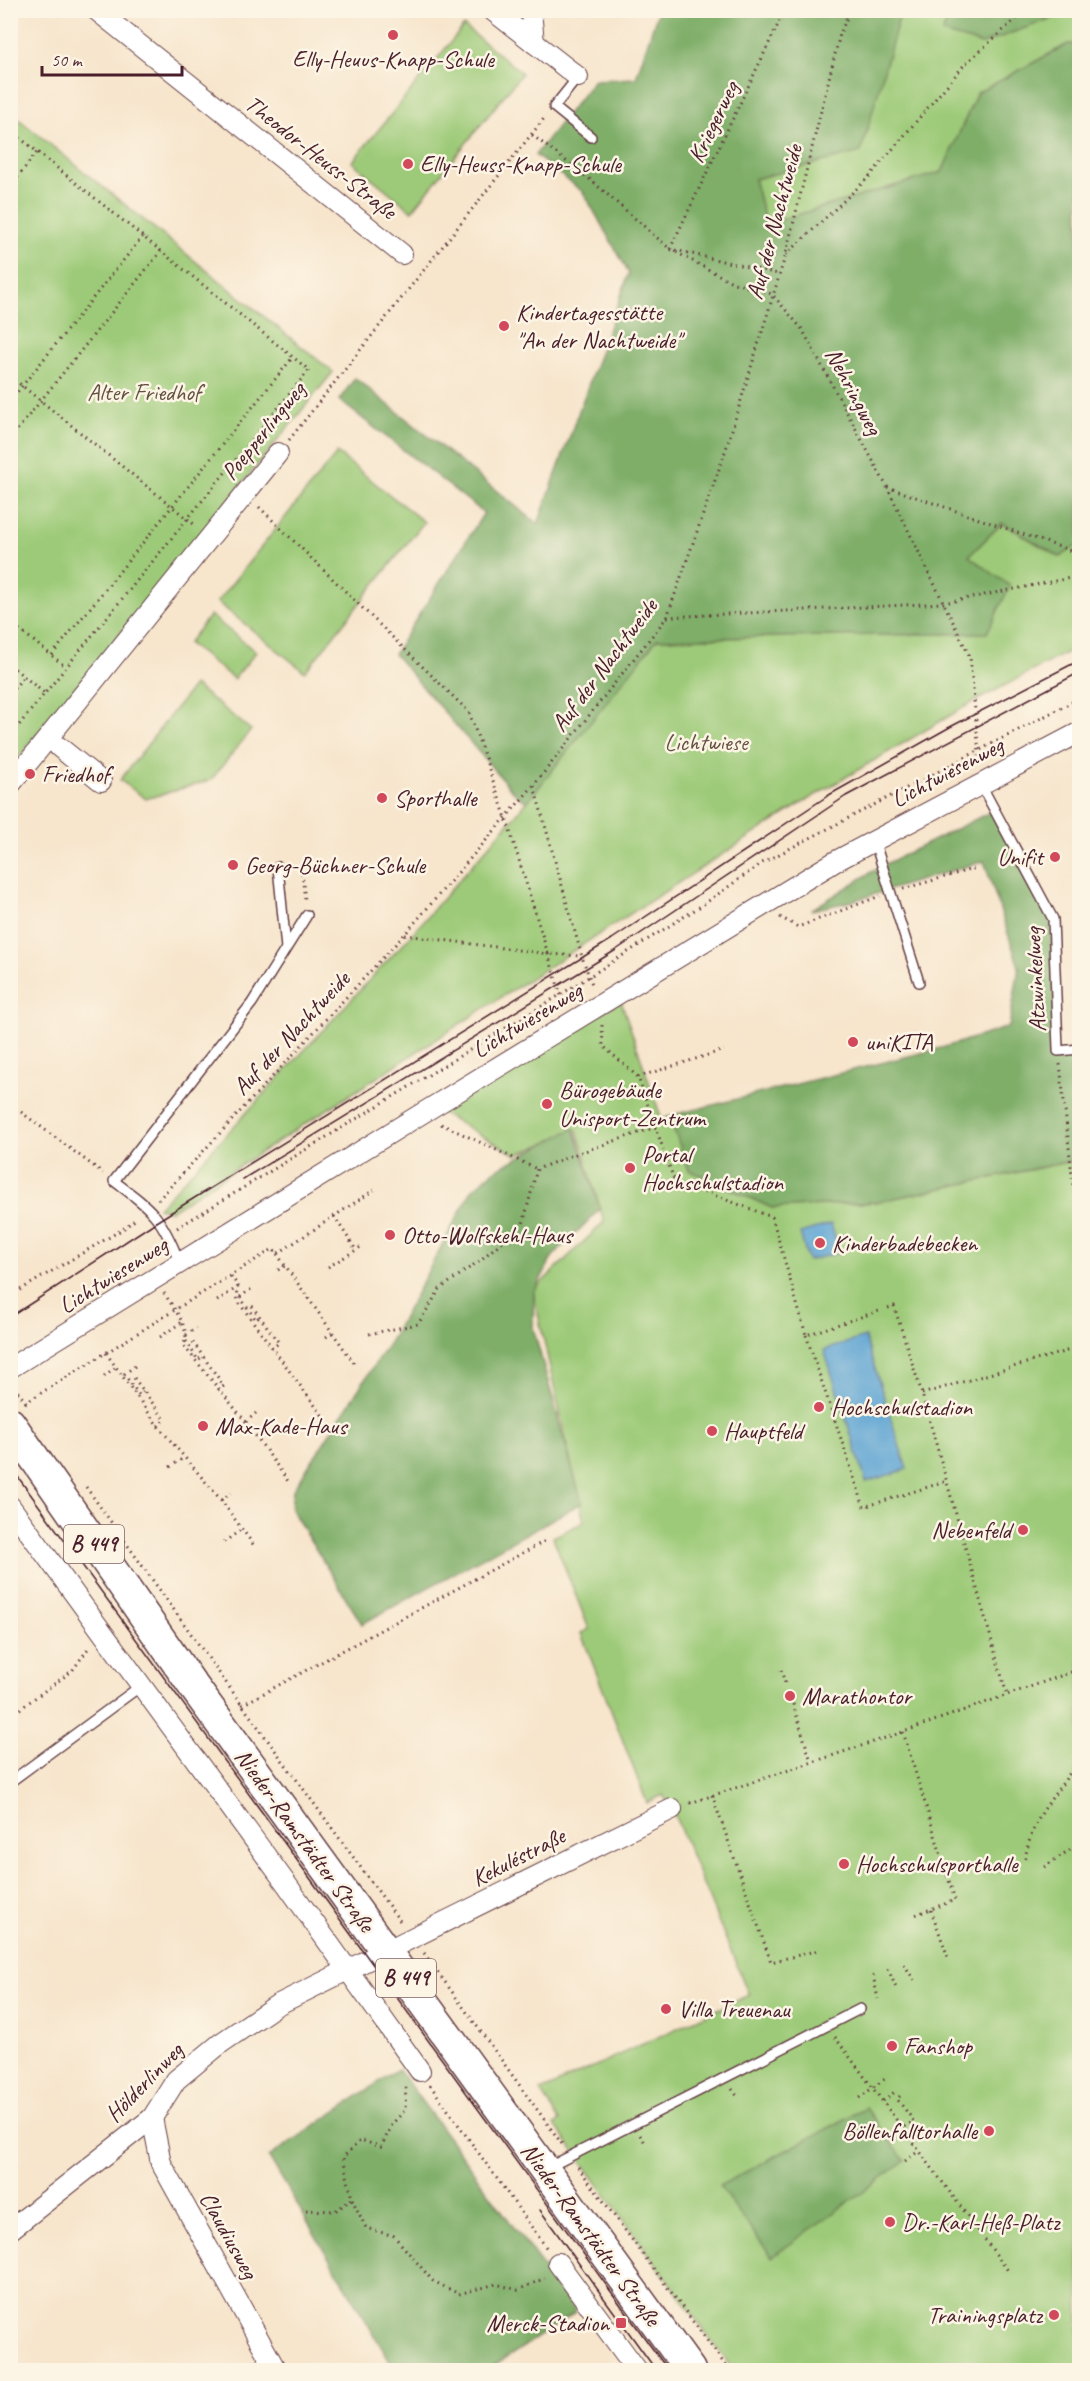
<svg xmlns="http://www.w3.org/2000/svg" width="1090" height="2381" font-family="Caveat,sans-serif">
	<rect width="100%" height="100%" fill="#fcf5e5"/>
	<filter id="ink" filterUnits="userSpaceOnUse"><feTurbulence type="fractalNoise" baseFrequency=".0167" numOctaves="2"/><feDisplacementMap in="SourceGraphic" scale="12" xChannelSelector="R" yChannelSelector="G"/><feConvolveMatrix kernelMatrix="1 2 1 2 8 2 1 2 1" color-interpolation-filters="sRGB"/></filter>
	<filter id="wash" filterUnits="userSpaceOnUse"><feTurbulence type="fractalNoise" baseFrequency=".008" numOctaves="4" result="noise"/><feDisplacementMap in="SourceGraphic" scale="24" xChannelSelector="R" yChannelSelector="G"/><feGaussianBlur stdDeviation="1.35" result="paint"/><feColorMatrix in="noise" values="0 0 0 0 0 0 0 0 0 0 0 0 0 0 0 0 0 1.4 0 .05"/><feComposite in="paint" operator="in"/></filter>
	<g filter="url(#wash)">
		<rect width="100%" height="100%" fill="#f7e5cc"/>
		<g fill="#9dca78" stroke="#747452" stroke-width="1.5">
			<path d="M901,11h50l-9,22 40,11 89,-33h8v34l-11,-1 -91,49 -35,79 -176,52 -12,-45 106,-27z"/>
			<path d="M464,26l58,47 -110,138 -60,-49z"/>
			<path d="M11,113l322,259 -322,395z"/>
			<path d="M337,453l87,69 -119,150 -88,-70z"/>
			<path d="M1002,523l58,34 19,-13v102l-111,59 -166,98 -632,408 -12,-3 255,-275 114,-131 129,-163 330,-6 -17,-77z"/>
			<path d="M210,615l46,37 -22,27 -46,-36z"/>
			<path d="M194,685l57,45 -40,50 -65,19 -26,-19z"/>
			<path d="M621,1001l41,119 7,-4 20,54 83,38 104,-6 196,-41 8,31 -1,1178h-346l-178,-245 5,-4 -19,-30 208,-96 -77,-186 -9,-14 -16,8 -66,-170 8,-4 -36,-92 31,-15 -51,-231 71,-69 -27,-92 -61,25 -78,-44z"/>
		</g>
		<g fill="#7eae68" stroke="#64664a" stroke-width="1.5">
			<path d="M658,11h243l-40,141 -107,27 12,45 176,-52 35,-79 91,-49 11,1v499l-19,13 -58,-34 -33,33 41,30 -23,47 -330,6 -130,163 -11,-7 -122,-141 90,-141 -145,-113 16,-22 183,146 91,-251 -46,-81 -48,-37 59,-75 42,-2z"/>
			<path d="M951,11v-1l120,1 -89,33 -40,-11z"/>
			<path d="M994,810l57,109 5,134 23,-1v140l-8,-31 -195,41 -104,6 -83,-38 -20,-54 276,-69 64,-20 10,-60 -35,-106 -135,41 -38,8 67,-42z"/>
			<path d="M574,1128l26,81 -47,47 -19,36 -1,36 49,175 -220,121 -71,-115 2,-19 99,-152 80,-148 23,-20z"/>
			<path d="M398,2069l178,243 -88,58h-93l-126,-213z"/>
			<path d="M866,2108l39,53 -133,96 -53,-71z"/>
		</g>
		<g fill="#5da4d3" stroke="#54627f" stroke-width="1.5">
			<path d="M831,1224l9,28 -32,9 -8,-28z"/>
			<path d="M865,1337l42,132 -41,13 -42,-132z"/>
		</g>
	</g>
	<g filter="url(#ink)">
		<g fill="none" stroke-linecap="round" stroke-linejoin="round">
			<g stroke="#643d43" stroke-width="12">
				<g id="lane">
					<path d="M578,77l-24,30 37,30"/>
					<path d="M980,783l73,136 5,129"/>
					<path d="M874,840l45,142"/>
					<path d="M278,867l8,81"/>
					<path d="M1058,1051l22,-2"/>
					<path d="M180,1264c-18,-47 -27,-54 -66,-83l138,-178 55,-88"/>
					<path d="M10,1782l132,-97"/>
					<path d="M549,2167l311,-158"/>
				</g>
			</g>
			<g stroke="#643d43" stroke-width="22">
				<g id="street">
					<path d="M96,10l306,244"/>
					<path d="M492,10l86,67"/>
					<path d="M531,10l3,33"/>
					<path d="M59,747l42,34"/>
					<path d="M10,785l268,-332"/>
					<path d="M10,1368l411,-254 415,-253 244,-129"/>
					<path d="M10,1506l275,376 135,189"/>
					<path d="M152,2118l9,45 115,207"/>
					<path d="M10,2230l142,-112 24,-38 45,-37 56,-38 395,-196"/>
					<path d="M558,2263l79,107"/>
				</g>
			</g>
			<g stroke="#643d43" stroke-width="33">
				<path id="primary" d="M10,1423l181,260 499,687"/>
			</g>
			<g stroke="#643d43" stroke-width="3" stroke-dasharray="1.5 4.5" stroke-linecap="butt">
				<path d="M835,10l13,7"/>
				<path d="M10,130l299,240 -299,366"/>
				<path d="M532,135l60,46 78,68 64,34 38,11 30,35 85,158 83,170 10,107"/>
				<path d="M10,187l27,-35"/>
				<path d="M670,249l115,-239"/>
				<path d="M675,250l103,24"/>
				<path d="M786,255l83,-78 96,-113 61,-54"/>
				<path d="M10,376l185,149"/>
				<path d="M10,401l133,-165"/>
				<path d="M10,439l151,-188"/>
				<path d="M289,440l257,-324"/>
				<path d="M887,487l193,67"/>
				<path d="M259,507l210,205 37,106 42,136 33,2"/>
				<path d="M667,617l277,-14 136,-27"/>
				<path d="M10,622l56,45"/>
				<path d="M52,655l241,-298"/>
				<path d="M10,665l34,28"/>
				<path d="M10,693l14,-17"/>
				<path d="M534,786l48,171 11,30"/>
				<path d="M302,873l3,28"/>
				<path d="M903,889l73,-21"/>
				<path d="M780,917l18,10 82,-31"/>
				<path d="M405,935l143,19 16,51"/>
				<path d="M602,1025l1,21 35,31 40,114 17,-3 77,29 34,118 76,-25"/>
				<path d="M1060,1064l13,121 7,25"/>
				<path d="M638,1077l86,-27"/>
				<path d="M21,1112l82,61"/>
				<path d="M441,1124l96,45"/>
				<path d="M158,1200l246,-265 130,-150 133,-168 59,-168 59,-192 55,-223 10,-24"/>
				<path d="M334,1216l22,34"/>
				<path d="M177,1228l383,-233 144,-91 58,-41 318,-165"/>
				<path d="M277,1254l77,109"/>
				<path d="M328,1267l33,-20"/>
				<path d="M278,1270l7,-4"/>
				<path d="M231,1276l7,10 -1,14 88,119"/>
				<path d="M164,1293c8,13 29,38 19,52l63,77 44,62"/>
				<path d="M10,1296l113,-67 14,-11"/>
				<path d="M240,1297l16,23 4,-4"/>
				<path d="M240,1297l11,-8"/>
				<path d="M217,1301l21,-14"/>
				<path d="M252,1306l27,37 -7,5"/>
				<path d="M888,1308l6,-2 28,88 85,301"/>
				<path d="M369,1334l49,-10 22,-35 39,-28 44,-37 14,-55 36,-14 83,-28"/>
				<path d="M186,1335l10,-7"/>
				<path d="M806,1335l58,172 83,-26"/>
				<path d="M160,1337l22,-15"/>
				<path d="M326,1337l6,-4"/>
				<path d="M186,1341l12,19 5,-4"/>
				<path d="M193,1342l31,44 -6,4"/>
				<path d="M106,1353l52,73 63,74 34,47"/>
				<path d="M124,1374l15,21 5,-4"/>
				<path d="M124,1374l14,-10"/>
				<path d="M104,1376l12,-9"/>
				<path d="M134,1378l31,42 -7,6"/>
				<path d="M14,1387l14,18"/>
				<path d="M922,1394l158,-47"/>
				<path d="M25,1403l248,-154 4,5 97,-64"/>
				<path d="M246,1422l10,-9"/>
				<path d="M170,1467l15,-10"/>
				<path d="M86,1487l156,218 160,219"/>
				<path d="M221,1500l10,-7"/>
				<path d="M224,1542l18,-13"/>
				<path d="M781,1670l4,13"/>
				<path d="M793,1704l18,57"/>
				<path d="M242,1705l303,-164"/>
				<path d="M10,1716l62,-45 18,-25"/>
				<path d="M903,1732l52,168 -40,15"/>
				<path d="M712,1795l59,167 48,-12"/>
				<path d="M690,1803l213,-71 177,-63"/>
				<path d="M1025,1859c8,-47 33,-64 55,-102"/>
				<path d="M1044,1867l36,-24"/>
				<path d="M931,1910l18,50"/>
				<path d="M424,1953l138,191"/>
				<path d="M904,1964l10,16"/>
				<path d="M888,1969l9,21"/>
				<path d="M873,1975l5,24"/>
				<path d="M835,2037l174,235"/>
				<path d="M430,2085l118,165"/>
				<path d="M732,2089l6,8"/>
				<path d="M900,2096l-3,3 17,22 -12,7"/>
				<path d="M859,2098l27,-20"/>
				<path d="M883,2101l13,-10"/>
				<path d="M640,2135l6,9"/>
				<path d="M905,2161l14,-10"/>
				<path d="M578,2167l151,203"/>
				<path d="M352,2199l14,29 28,8 39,45 26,13 37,-10 22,6 27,-12"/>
				<path d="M306,2210l29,1 17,-12 -9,-42 18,-17 20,7 12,-24 12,-13 1,-26"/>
			</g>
			<use href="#lane" stroke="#fff" stroke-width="9"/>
			<use href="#street" stroke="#fff" stroke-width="20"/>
			<use href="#primary" stroke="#fff" stroke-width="30"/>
			<g stroke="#4a1f2b" stroke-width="1.5">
				<path d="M243,1179l373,-229 230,-154 234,-124"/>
				<path d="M10,1317l149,-97 453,-281 217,-144 121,-68 130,-67"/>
				<path d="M10,1466l658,904"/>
				<path d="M540,2210l116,160"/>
			</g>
		</g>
	</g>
	<g fill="#d1495b" stroke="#fcf5e5" stroke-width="2">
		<circle cx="393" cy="35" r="6"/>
		<circle cx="408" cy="164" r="6"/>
		<circle cx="504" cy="326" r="6"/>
		<circle cx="30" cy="774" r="6"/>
		<circle cx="382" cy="798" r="6"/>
		<circle cx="1055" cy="857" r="6"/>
		<circle cx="233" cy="865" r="6"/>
		<circle cx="853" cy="1042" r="6"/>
		<circle cx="547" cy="1104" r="6"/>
		<circle cx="630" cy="1168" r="6"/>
		<circle cx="390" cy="1235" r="6"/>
		<circle cx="820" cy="1243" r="6"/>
		<circle cx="819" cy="1407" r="6"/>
		<circle cx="203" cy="1426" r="6"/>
		<circle cx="712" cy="1431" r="6"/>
		<circle cx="1023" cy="1530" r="6"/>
		<circle cx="790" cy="1696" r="6"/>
		<circle cx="844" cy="1864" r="6"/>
		<circle cx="666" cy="2009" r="6"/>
		<circle cx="892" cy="2046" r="6"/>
		<circle cx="989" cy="2131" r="6"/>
		<circle cx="890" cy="2222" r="6"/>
		<circle cx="1054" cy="2315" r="6"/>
		<rect x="615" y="2317" width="12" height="12" rx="3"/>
	</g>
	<g text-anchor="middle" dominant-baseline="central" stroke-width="5" stroke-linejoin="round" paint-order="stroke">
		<g fill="#fcf5e5" stroke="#7f5f63" stroke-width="1.5">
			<rect x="64" y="1525" width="60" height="38" rx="4.5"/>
			<rect x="376" y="1959" width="60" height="38" rx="4.5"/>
		</g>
		<g font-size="22" font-weight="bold" fill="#4a1f2b">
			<text x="94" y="1544">B 449</text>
			<text x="406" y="1978">B 449</text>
		</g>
		<g font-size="24" fill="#4a1f2b" stroke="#fcf5e5" text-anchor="start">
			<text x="393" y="59" text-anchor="middle">Elly-Heuus-Knapp-Schule</text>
			<text x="420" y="164">Elly-Heuss-Knapp-Schule</text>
			<text x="516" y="312">Kindertagesstätte<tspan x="516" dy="28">"An der Nachtweide"</tspan></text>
			<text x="42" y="774">Friedhof</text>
			<text x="394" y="798">Sporthalle</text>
			<text x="1043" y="857" text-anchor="end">Unifit</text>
			<text x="245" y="865">Georg-Büchner-Schule</text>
			<text x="865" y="1042">uniKITA</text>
			<text x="559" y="1090">Bürogebäude<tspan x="559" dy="28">Unisport-Zentrum</tspan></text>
			<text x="642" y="1154">Portal<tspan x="642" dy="28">Hochschulstadion</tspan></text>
			<text x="402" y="1235">Otto-Wolfskehl-Haus</text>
			<text x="832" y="1243">Kinderbadebecken</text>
			<text x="831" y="1407">Hochschulstadion</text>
			<text x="215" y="1426">Max-Kade-Haus</text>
			<text x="724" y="1431">Hauptfeld</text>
			<text x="1011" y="1530" text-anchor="end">Nebenfeld</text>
			<text x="802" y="1696">Marathontor</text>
			<text x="856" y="1864">Hochschulsporthalle</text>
			<text x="678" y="2009">Villa Treuenau</text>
			<text x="904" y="2046">Fanshop</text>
			<text x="977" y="2131" text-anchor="end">Böllenfalltorhalle</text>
			<text x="902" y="2222">Dr.-Karl-Heß-Platz</text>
			<text x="1042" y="2315" text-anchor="end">Trainingsplatz</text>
			<text x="609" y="2323" text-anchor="end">Merck-Stadion</text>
		</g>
		<g font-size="24" fill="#4a1f2b" stroke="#fcf5e5">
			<text transform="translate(713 122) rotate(-64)">Kriegerweg</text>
			<text transform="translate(321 157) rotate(38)">Theodor-Heuss-Straße</text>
			<text transform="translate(774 222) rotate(-75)">Auf der Nachtweide</text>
			<text transform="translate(854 391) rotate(62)">Nehringweg</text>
			<text transform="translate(263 431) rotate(-51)">Poepperlingweg</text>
			<text transform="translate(604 665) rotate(-53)">Auf der Nachtweide</text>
			<text transform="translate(947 772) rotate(-28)">Lichtwiesenweg</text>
			<text transform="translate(1035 980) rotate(-93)">Atzwinkelweg</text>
			<text transform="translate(527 1020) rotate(-31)">Lichtwiesenweg</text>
			<text transform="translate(291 1033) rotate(-47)">Auf der Nachtweide</text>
			<text transform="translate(113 1275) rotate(-32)">Lichtwiesenweg</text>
			<text transform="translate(305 1840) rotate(54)">Nieder-Ramstädter Straße</text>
			<text transform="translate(518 1857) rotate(-27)">Kekuléstraße</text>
			<text transform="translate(144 2082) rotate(-46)">Hölderlinweg</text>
			<text transform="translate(591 2234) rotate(54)">Nieder-Ramstädter Straße</text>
			<text transform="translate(229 2235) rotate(61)">Claudiusweg</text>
		</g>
		<g font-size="24" fill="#635242" stroke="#fcf5e5">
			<text x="144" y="392">Alter Friedhof</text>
			<text x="706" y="742">Lichtwiese</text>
		</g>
	</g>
	<rect width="1090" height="2381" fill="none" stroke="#fcf5e5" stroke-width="36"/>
	<path d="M42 66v9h140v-9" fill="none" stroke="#4a1f2b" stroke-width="3"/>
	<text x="51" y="66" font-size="18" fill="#4a1f2b" stroke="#fcf5e5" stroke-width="4.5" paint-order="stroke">50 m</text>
</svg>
